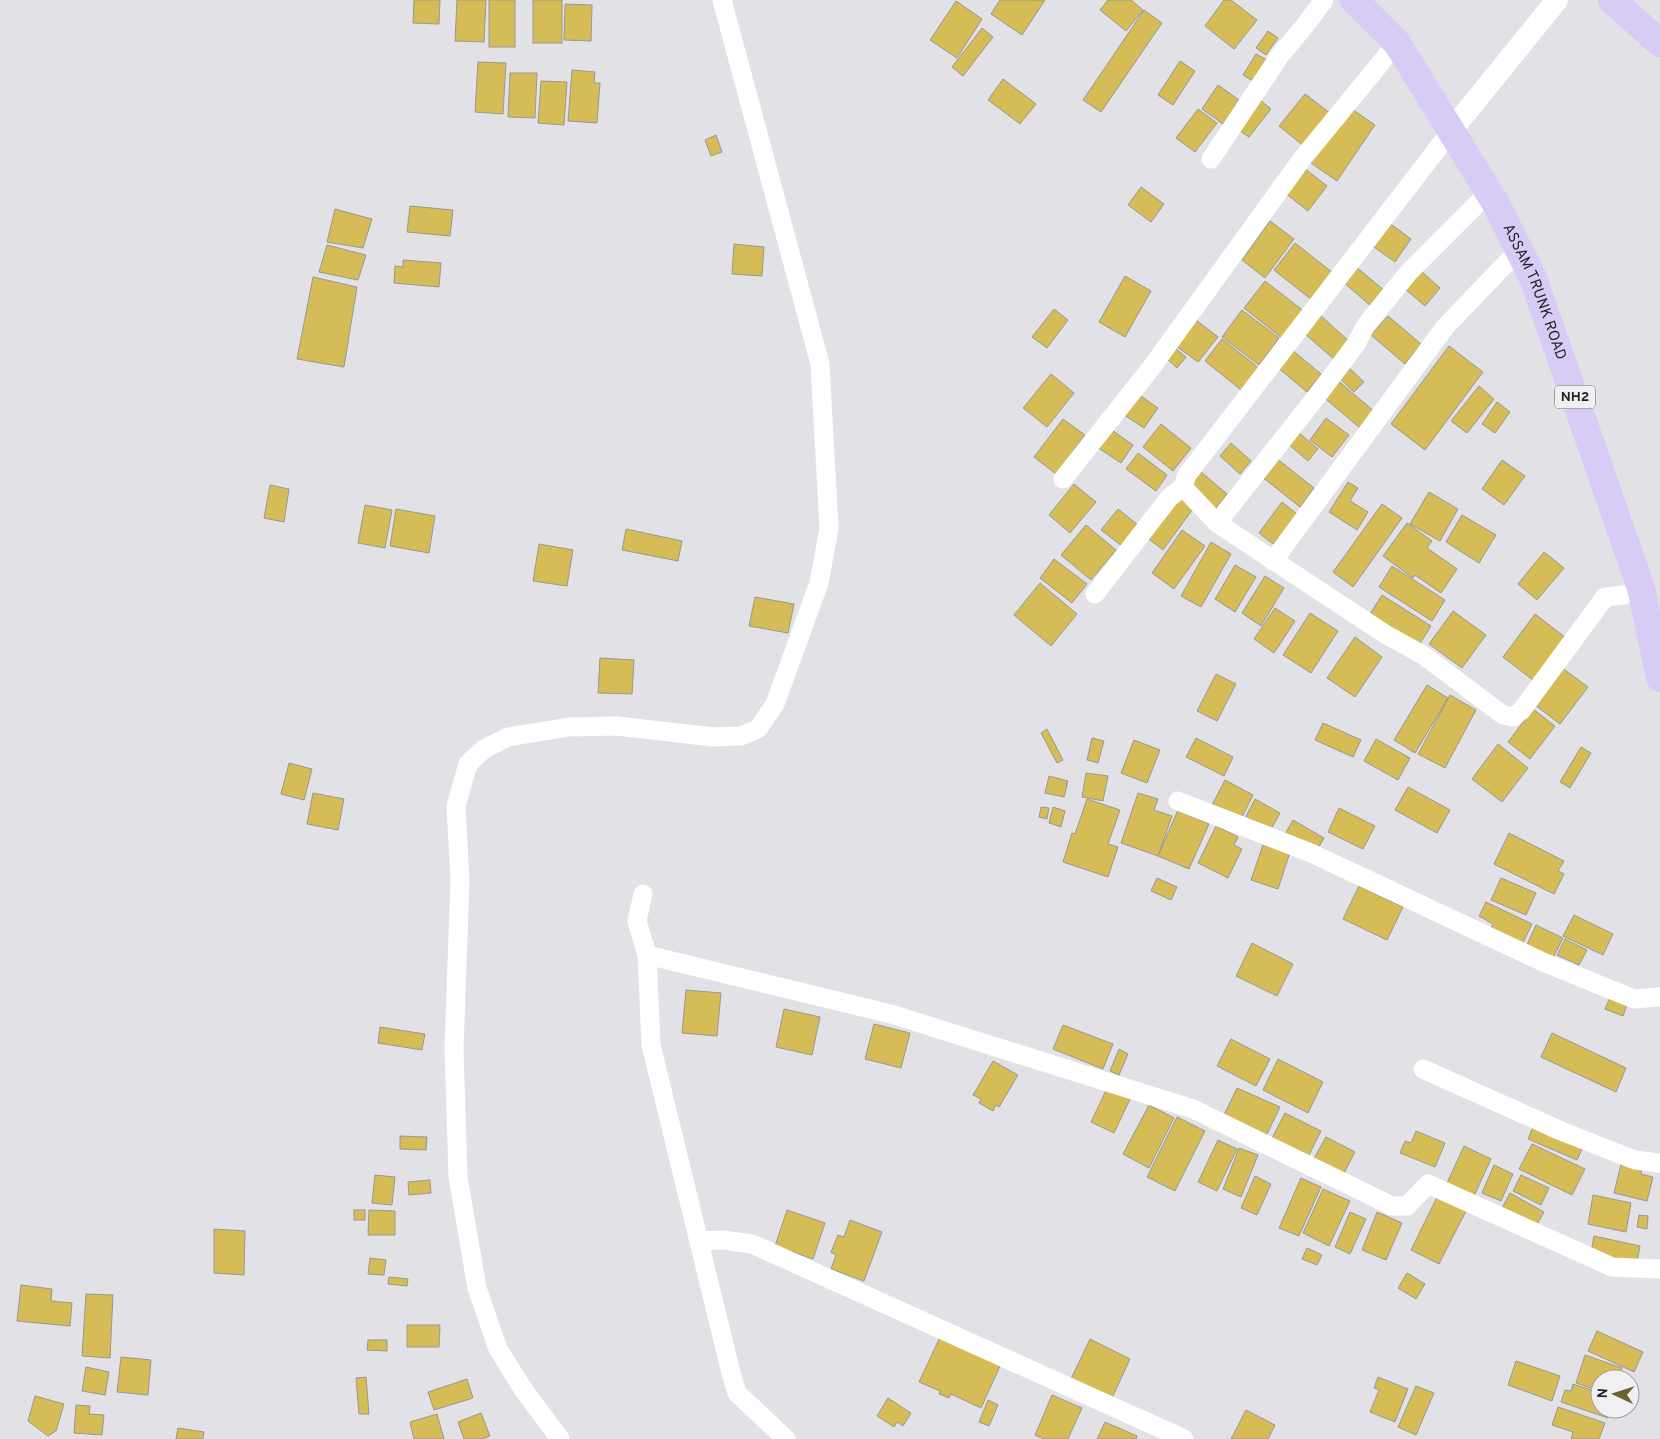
<svg xmlns="http://www.w3.org/2000/svg" width="1660" height="1439" font-family="Overpass,sans-serif">
	<rect width="100%" height="100%" fill="#e2e1e5"/>
	<g fill="#d5bc57" stroke="#989895">
		<path d="M414,0h26l-1,24 -26,-1z"/>
		<path d="M457,0h29l-2,42 -29,-1z"/>
		<rect x="489" y="0" width="26" height="47"/>
		<rect x="533" y="0" width="29" height="43"/>
		<path d="M1000,0h45l-23,35 -31,-21z"/>
		<path d="M1108,0h23l12,10 -17,21 -26,-21z"/>
		<path d="M1224,0h7l26,20 -23,29 -29,-23z"/>
		<path d="M956,1l26,18 -25,39 -27,-18z"/>
		<path d="M565,4l27,1 -1,36 -27,-1z"/>
		<path d="M1144,10l18,13 -61,89 -18,-12z"/>
		<path d="M982,28l11,9 -30,39 -11,-9z"/>
		<path d="M1268,31l10,7 -12,17 -10,-7z"/>
		<path d="M1256,54l11,6 -14,21 -10,-6z"/>
		<path d="M1180,61l15,10 -22,34 -15,-10z"/>
		<path d="M478,62l28,1 -3,51 -28,-2z"/>
		<path d="M572,70l23,2 -1,11h6l-3,40 -29,-2z"/>
		<path d="M510,73h27l-2,45 -27,-1z"/>
		<path d="M1003,79l33,25 -16,20 -32,-24z"/>
		<path d="M541,81l26,1 -3,43 -26,-2z"/>
		<path d="M1218,85l21,15 -16,24 -21,-15z"/>
		<path d="M1305,94l25,19 -26,33 -25,-20z"/>
		<path d="M1260,100l11,9 -22,28 -12,-8z"/>
		<path d="M1349,107l26,18 -38,56 -26,-18z"/>
		<path d="M1198,109l19,14 -22,29 -19,-14z"/>
		<path d="M716,135l6,17 -11,4 -6,-16z"/>
		<path d="M1304,168l23,18 -19,25 -23,-18z"/>
		<path d="M1141,187l23,17 -13,18 -23,-17z"/>
		<path d="M410,206l43,4 -3,26 -43,-4z"/>
		<path d="M335,209l37,10 -9,29 -36,-6z"/>
		<path d="M1270,221l24,18 -29,39 -23,-18z"/>
		<path d="M1388,222l23,17 -16,23 -24,-17z"/>
		<path d="M1295,243l38,30 -21,27 -38,-30z"/>
		<path d="M734,244l30,3 -2,29 -30,-2z"/>
		<path d="M327,245l39,10 -8,25 -39,-8z"/>
		<path d="M403,260l38,3 -2,24 -45,-4 1,-17 8,1z"/>
		<path d="M1355,266l30,25 -13,16 -30,-26z"/>
		<path d="M1421,271l19,17 -15,18 -20,-17z"/>
		<path d="M1125,276l26,15 -26,46 -26,-15z"/>
		<path d="M313,277l44,10 -13,80 -47,-8z"/>
		<path d="M1265,281l40,31 -22,27 -39,-31z"/>
		<path d="M1054,309l14,11 -21,28 -15,-11z"/>
		<path d="M1242,310l37,28 -20,27 -37,-28z"/>
		<path d="M1321,316l29,26 -15,18 -30,-26z"/>
		<path d="M1388,316l33,28 -16,20 -34,-29z"/>
		<path d="M1196,320l22,17 -20,25 -22,-16z"/>
		<path d="M1222,339l37,29 -18,22 -36,-29z"/>
		<path d="M1449,346l34,26 -58,78 -34,-26z"/>
		<path d="M1175,348l11,9 -9,11 -11,-10z"/>
		<path d="M1291,349l30,25 -14,18 -30,-25z"/>
		<path d="M1345,364l19,18 -10,10 -19,-18z"/>
		<path d="M1051,374l23,19 -27,34 -24,-19z"/>
		<path d="M1335,378l40,34 -15,16 -39,-33z"/>
		<path d="M1479,386l15,13 -27,34 -16,-12z"/>
		<path d="M1135,392l23,16 -14,20 -23,-15z"/>
		<path d="M1497,402l13,10 -15,21 -13,-9z"/>
		<path d="M1326,418l23,17 -17,22 -22,-17z"/>
		<path d="M1063,419l22,16 -29,39 -22,-17z"/>
		<path d="M1161,424l30,24 -18,23 -30,-24z"/>
		<path d="M1109,428l24,17 -12,18 -24,-16z"/>
		<path d="M1297,431l21,18 -10,12 -21,-18z"/>
		<path d="M1231,443l20,18 -11,13 -20,-18z"/>
		<path d="M1138,453l29,22 -11,16 -30,-22z"/>
		<path d="M1276,458l38,30 -14,19 -39,-31z"/>
		<path d="M1502,460l23,16 -21,29 -22,-16z"/>
		<path d="M1200,471l27,23 -14,18 -27,-24z"/>
		<path d="M1348,482l10,6 -8,13 18,11 -11,18 -28,-18z"/>
		<path d="M1074,484l22,18 -26,31 -21,-18z"/>
		<path d="M270,485l19,4 -5,33 -20,-4z"/>
		<path d="M1429,492l29,17 -18,32 -30,-17z"/>
		<path d="M1177,493l18,13 -32,44 -18,-14z"/>
		<path d="M1282,502l15,12 -24,30 -14,-11z"/>
		<path d="M1382,504l20,14 -49,69 -20,-15z"/>
		<path d="M365,505l27,5 -7,38 -27,-5z"/>
		<path d="M396,509l39,7 -6,37 -39,-7z"/>
		<path d="M1118,509l20,16 -16,21 -21,-16z"/>
		<path d="M1462,515l34,20 -17,28 -33,-21z"/>
		<path d="M1407,523l25,18 -5,7 30,21 -16,24 -26,-18 -2,3 -30,-22z"/>
		<path d="M1086,525l30,25 -25,30 -30,-25z"/>
		<path d="M626,529l56,12 -4,20 -56,-11z"/>
		<path d="M1182,530l23,16 -31,43 -22,-16z"/>
		<path d="M1211,542l20,12 -30,53 -20,-11z"/>
		<path d="M539,544l34,6 -6,36 -34,-5z"/>
		<path d="M1544,552l20,16 -27,32 -19,-16z"/>
		<path d="M1054,559l33,25 -15,19 -32,-25z"/>
		<path d="M1235,565l21,12 -21,35 -20,-13z"/>
		<path d="M1392,566l53,34 -13,21 -53,-34z"/>
		<path d="M1265,576l19,12 -23,38 -19,-13z"/>
		<path d="M1040,583l37,31 -26,32 -37,-31z"/>
		<path d="M1382,595l49,31 -12,19 -49,-31z"/>
		<path d="M755,597l39,7 -6,29 -39,-7z"/>
		<path d="M1275,608l20,13 -21,32 -20,-14z"/>
		<path d="M1453,611l33,24 -24,33 -33,-24z"/>
		<path d="M1310,613l28,18 -27,42 -28,-18z"/>
		<path d="M1535,614l35,27 -32,43 -35,-27z"/>
		<path d="M1355,637l27,20 -27,40 -28,-19z"/>
		<path d="M600,658l34,2 -2,34 -34,-1z"/>
		<path d="M1562,668l26,19 -28,37 -25,-19z"/>
		<path d="M1216,674l20,10 -19,37 -20,-10z"/>
		<path d="M1427,685l21,13 -33,55 -21,-13z"/>
		<path d="M1450,695l26,15 -31,58 -27,-14z"/>
		<path d="M1533,709l22,17 -25,33 -22,-17z"/>
		<path d="M1323,723l38,17 -8,17 -38,-17z"/>
		<path d="M1047,729l16,31 -6,3 -16,-30z"/>
		<path d="M1092,738l12,3 -6,22 -11,-3z"/>
		<path d="M1196,738l37,19 -9,19 -38,-19z"/>
		<path d="M1376,739l34,19 -12,22 -34,-19z"/>
		<path d="M1134,740l26,10 -13,33 -26,-10z"/>
		<path d="M1498,744l30,24 -26,34 -30,-23z"/>
		<path d="M1581,747l10,6 -21,35 -10,-6z"/>
		<path d="M289,763l23,6 -8,31 -23,-6z"/>
		<path d="M1086,773l22,3 -5,25 -21,-4z"/>
		<path d="M1049,776l19,5 -4,16 -19,-4z"/>
		<path d="M1225,780l28,15 -14,28 -29,-14z"/>
		<path d="M1408,787l42,23 -13,23 -42,-23z"/>
		<path d="M313,793l31,6 -6,31 -31,-6z"/>
		<path d="M1138,793l20,6 -4,11 18,6 -14,40 -37,-13z"/>
		<path d="M1087,799l33,11 -12,34 10,3 -10,30 -45,-15 9,-29 3,1z"/>
		<path d="M1255,799l25,14 -12,22 -25,-13z"/>
		<path d="M1041,807l8,1 -2,11 -8,-2z"/>
		<path d="M1053,807l12,4 -4,16 -12,-4z"/>
		<path d="M1339,808l36,18 -12,23 -35,-17z"/>
		<path d="M1178,810l31,14 -20,45 -31,-13z"/>
		<path d="M1293,820l31,18 -9,16 -31,-18z"/>
		<path d="M1216,826l22,11 -4,8 8,4 -14,29 -30,-15z"/>
		<path d="M1509,833l55,28 -6,10 6,3 -10,20 -60,-30z"/>
		<path d="M1264,842l26,10 -12,37 -27,-9z"/>
		<path d="M1157,878l20,9 -6,13 -20,-9z"/>
		<path d="M1501,878l35,15 -10,22 -35,-15z"/>
		<path d="M1359,886l44,21 -16,33 -44,-21z"/>
		<path d="M1486,902l46,22 -10,21 -32,-15 3,-6 -14,-8z"/>
		<path d="M1574,915l39,19 -10,21 -40,-19z"/>
		<path d="M1536,925l27,13 -11,22 -26,-13z"/>
		<path d="M1565,939l22,11 -8,15 -22,-10z"/>
		<path d="M1252,943l41,21 -16,32 -41,-20z"/>
		<path d="M686,990l35,3 -4,43 -35,-3z"/>
		<path d="M1611,995l17,7 -5,14 -18,-7z"/>
		<path d="M784,1009l36,8 -8,38 -36,-8z"/>
		<path d="M874,1024l36,9 -9,35 -36,-9z"/>
		<path d="M1063,1025l50,19 -10,25 -50,-20z"/>
		<path d="M380,1027l45,7 -3,16 -44,-7z"/>
		<path d="M1552,1033l74,35 -10,24 -75,-35z"/>
		<path d="M1231,1039l39,20 -14,27 -39,-20z"/>
		<path d="M1119,1049l9,5 -9,21 -9,-4z"/>
		<path d="M1278,1059l45,23 -15,31 -45,-23z"/>
		<path d="M993,1061l25,14 -19,32 -3,-2 -3,6 -14,-8 2,-4 -8,-4z"/>
		<path d="M1109,1084l23,11 -18,38 -23,-11z"/>
		<path d="M1237,1088l43,19 -14,29 -43,-19z"/>
		<path d="M1149,1105l25,13 -25,50 -26,-14z"/>
		<path d="M1285,1113l36,18 -14,28 -36,-19z"/>
		<path d="M1177,1117l28,14 -30,60 -28,-14z"/>
		<path d="M1535,1122l50,21 -8,17 -49,-21z"/>
		<path d="M1416,1131l29,12 -10,24 -35,-14 5,-12 6,2z"/>
		<path d="M400,1136l27,1 -1,13 -26,-1z"/>
		<path d="M1326,1137l29,15 -13,25 -30,-15z"/>
		<path d="M1218,1140l19,9 -20,42 -19,-9z"/>
		<path d="M1532,1144l53,25 -13,26 -53,-26z"/>
		<path d="M1464,1146l27,13 -17,37 -27,-13z"/>
		<path d="M1239,1148l19,7 -17,42 -18,-8z"/>
		<path d="M1622,1160l21,6 -2,8 12,3 -6,24 -33,-8z"/>
		<path d="M1494,1165l19,9 -12,27 -19,-8z"/>
		<path d="M375,1175l20,2 -3,28 -20,-2z"/>
		<path d="M1521,1175l28,13 -8,17 -28,-14z"/>
		<path d="M1255,1176l16,8 -14,31 -16,-7z"/>
		<path d="M1301,1178l20,9 -22,49 -20,-8z"/>
		<path d="M430,1180l1,13 -22,2 -1,-13z"/>
		<path d="M1323,1189l27,12 -21,45 -26,-13z"/>
		<path d="M1510,1193l34,19 -9,16 -34,-18z"/>
		<path d="M1438,1195l29,14 -28,55 -28,-14z"/>
		<path d="M1593,1195l38,8 -5,29 -38,-8z"/>
		<rect x="354" y="1210" width="11" height="10"/>
		<path d="M369,1210l26,1v24h-27z"/>
		<path d="M787,1210l38,13 -12,36 -38,-13z"/>
		<path d="M1350,1212l16,7 -16,35 -15,-7z"/>
		<path d="M1377,1212l25,11 -16,37 -24,-10z"/>
		<path d="M1639,1215l9,1 -1,13 -10,-2z"/>
		<path d="M850,1220l32,12 -18,49 -33,-12 5,-14 -5,-3 7,-17 6,2z"/>
		<path d="M214,1229l31,2 -1,44 -30,-2z"/>
		<path d="M1594,1236l46,10 -3,16 -46,-9z"/>
		<path d="M1307,1248l15,7 -5,10 -15,-6z"/>
		<path d="M370,1258l16,2 -2,15 -16,-1z"/>
		<path d="M1407,1273l18,11 -9,15 -18,-11z"/>
		<path d="M389,1277l19,2 -1,7 -19,-2z"/>
		<path d="M21,1285l31,4 -1,12 21,2 -2,23 -53,-5z"/>
		<path d="M86,1294l27,1 -3,63 -28,-2z"/>
		<path d="M407,1325h33l-1,22h-32z"/>
		<path d="M1597,1331l46,21 -9,20 -46,-21z"/>
		<path d="M940,1337l61,27 -20,44 -30,-14 -2,4 -10,-4 1,-3 -21,-9z"/>
		<path d="M1090,1339l40,20 -18,39 -41,-19z"/>
		<path d="M368,1340h19v11l-20,-1z"/>
		<path d="M1585,1355l37,13 -4,11h-18v12l-24,-8z"/>
		<path d="M121,1357l30,3 -3,35 -31,-3z"/>
		<path d="M1516,1361l44,15 -8,25 -44,-16z"/>
		<path d="M86,1367l23,5 -4,23 -23,-4z"/>
		<path d="M366,1377l3,37h-10l-3,-36z"/>
		<path d="M1378,1377l30,12 -13,33 -25,-10 9,-22 -5,-2z"/>
		<path d="M467,1379l6,19 -39,12 -6,-18z"/>
		<path d="M1573,1384l27,9v16h11l-3,9 -47,-16 4,-12 6,1z"/>
		<path d="M1416,1386l18,7 -18,42 -18,-8z"/>
		<path d="M1052,1395l30,13 -14,31h-24l-9,-4z"/>
		<path d="M35,1396l29,8 -8,27 -8,5 -20,-15z"/>
		<path d="M888,1398l23,15 -8,13 -6,-4 -3,5 -17,-11z"/>
		<path d="M988,1400l10,5 -9,21 -10,-4z"/>
		<path d="M76,1405l14,1 -1,8 15,1 -2,20 -28,-2z"/>
		<path d="M1558,1407l47,16 -6,16h-28l2,-7 -21,-7z"/>
		<path d="M1246,1410l29,15 -7,14h-37z"/>
		<path d="M481,1413l9,23 -8,3h-18l-6,-17z"/>
		<path d="M437,1414l7,25h-30l-4,-17z"/>
		<path d="M1105,1422l32,14 -1,3h-39z"/>
		<path d="M178,1428l26,4 -1,7h-27z"/>
	</g>
	<g fill="none" stroke-linecap="round" stroke-linejoin="round">
		<g stroke="#fff" stroke-width="19">
			<path d="M1211,159l70,-105 22,-26 21,-28"/>
			<path d="M1063,479l88,-111 151,-209 95,-116"/>
			<path d="M1183,487l34,36 168,111 38,21 80,60 10,2 8,-6 84,-114 19,-2 17,-7"/>
			<path d="M1217,523l100,-127 39,-52 10,-19 43,-53 80,-80"/>
			<path d="M1273,561l172,-234 74,-77"/>
			<path d="M1095,594l74,-96 14,-11 4,-12 264,-344"/>
			<path d="M1178,801l133,52 232,109 91,37 26,-2"/>
			<path d="M643,894l-6,27 10,34 244,59 302,95 199,97h15l21,-22 184,83 48,2"/>
			<path d="M647,955l4,90 80,328 6,20 49,46"/>
			<path d="M1423,1069l138,62 74,29 25,3"/>
			<path d="M699,1241l24,-1 29,4 432,195"/>
			<path d="M560,1439l-37,-50 -25,-40 -21,-61 -19,-111 -4,-128 6,-169 -4,-74 12,-42 16,-15 24,-12 61,-10 48,-1 96,11 28,-1 17,-7 17,-25 44,-121 10,-55 -9,-164 -98,-364"/>
		</g>
		<path stroke="#fff" stroke-width="22" d="M1451,131l106,-131"/>
		<g stroke="#d8ccf7" stroke-width="28">
			<path id="s1" d="M1354,0l43,43 99,161 37,74 108,310 19,90"/>
			<path d="M1612,0l48,43"/>
		</g>
	</g>
	<g text-anchor="middle" dominant-baseline="central" stroke-width="4" stroke-linejoin="round" paint-order="stroke">
		<rect fill="#f0eff2" stroke="#616162" stroke-width="1" x="1555" y="385.5" width="40" height="23" rx="4"/>
		<g font-size="14" font-weight="bold" fill="#242425">
			<text x="1575" y="397">NH2</text>
		</g>
		<g font-size="15" fill="#242425" stroke="#f0eff2">
			<text stroke="none"><textPath href="#s1" startOffset="346">ASSAM TRUNK ROAD</textPath></text>
		</g>
	</g>
	<g transform="translate(1615 1394) rotate(274)"><circle r="24" fill="#f0eff2" stroke="#9e9ea0"/>
	<path d="M0-4L9 19L0 12L-9 19Z" fill="#6e612e"/>
	<text y="-8" font-size="14" font-weight="bold" text-anchor="middle" fill="#242425">N</text>
	</g>
</svg>
